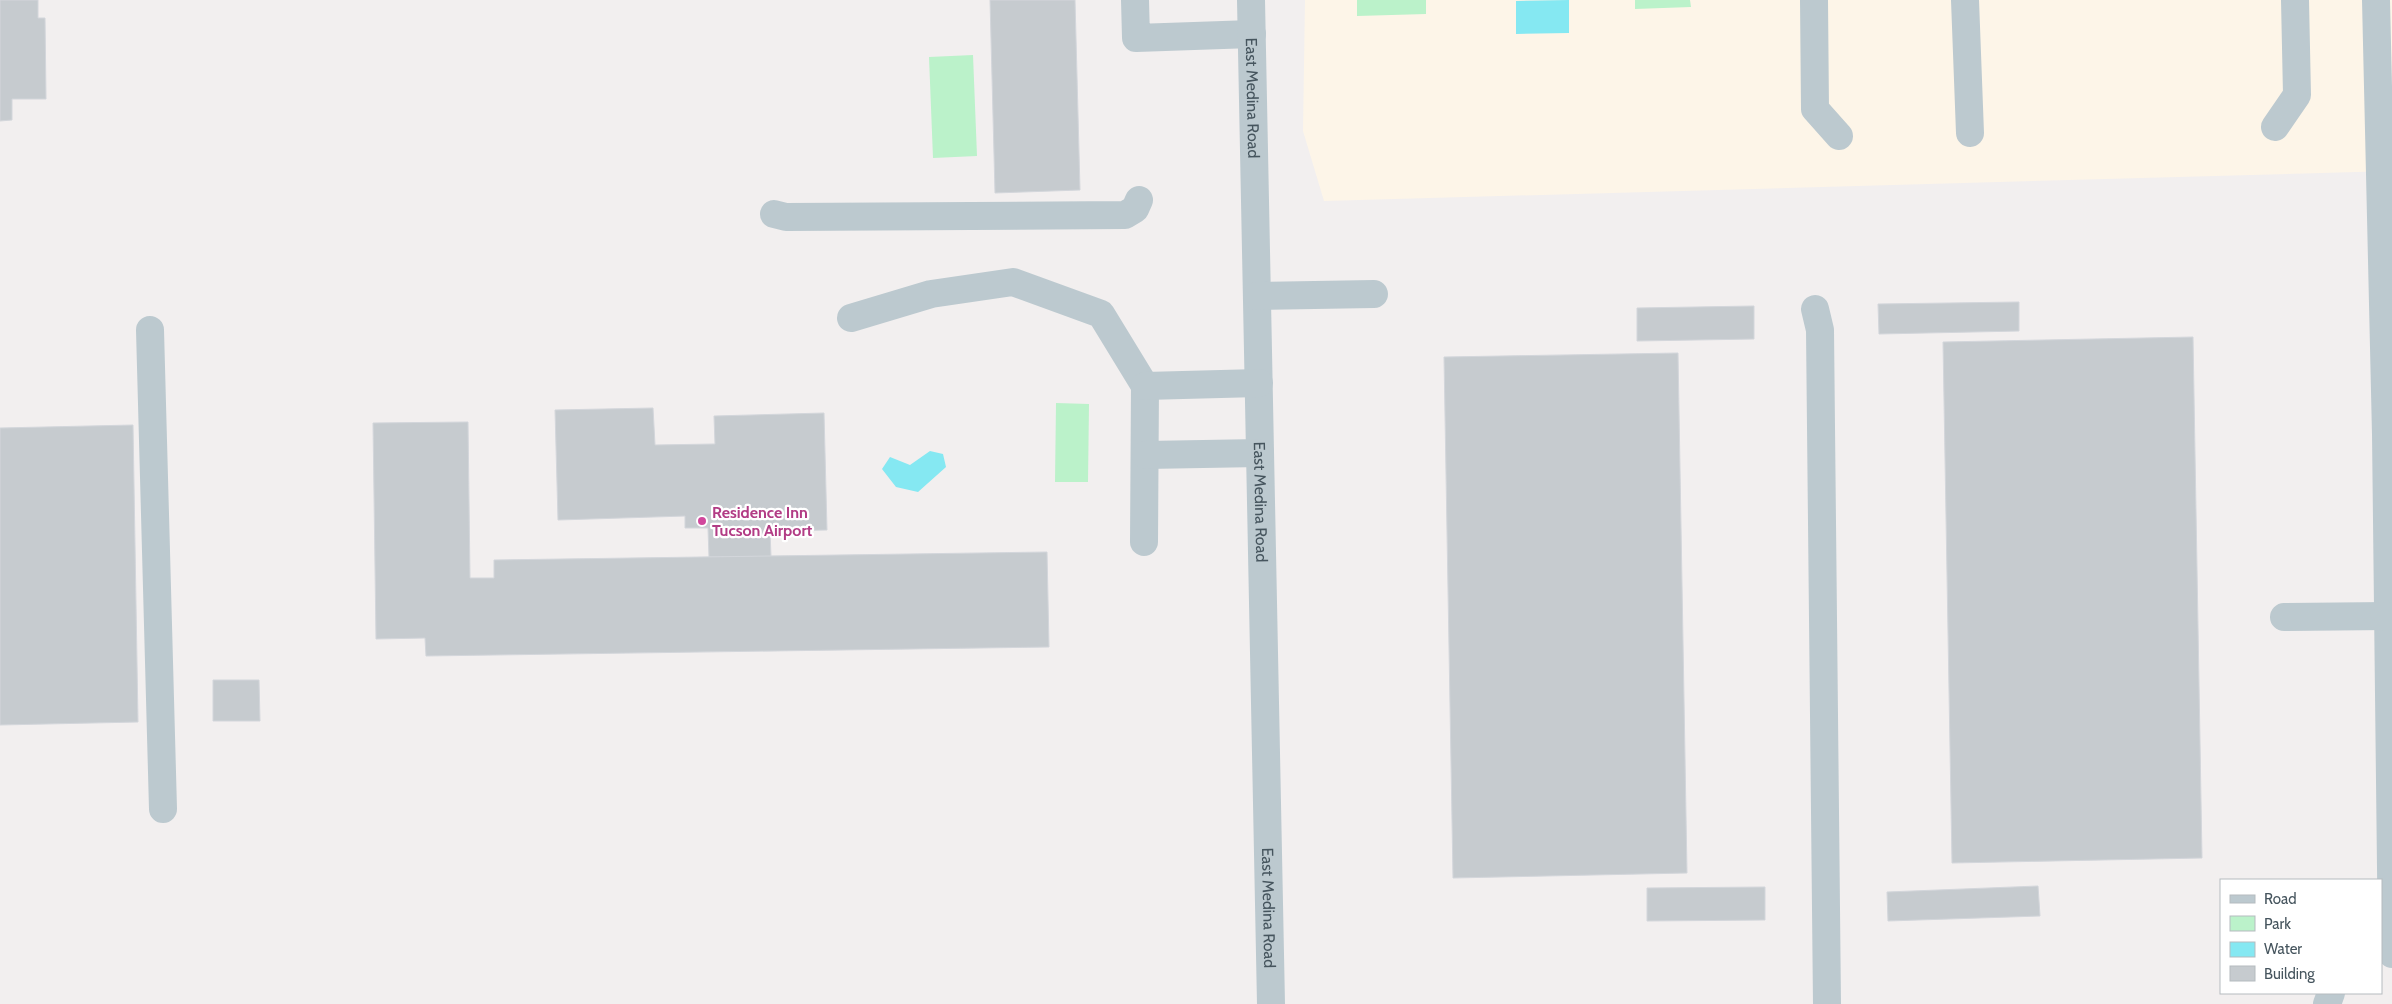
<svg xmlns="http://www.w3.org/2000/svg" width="2392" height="1004" font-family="Cabin,sans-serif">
	<rect width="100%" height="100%" fill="#f2efef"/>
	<path fill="#fdf5e8" d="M1305,0h1087v171l-1068,30 -21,-70z"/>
	<g fill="#bbf2ca">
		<path d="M1357,0h69v14l-69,2z"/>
		<path d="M1635,0h55l1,7 -56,2z"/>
		<path d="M973,55l4,101 -44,2 -4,-101z"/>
		<path d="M1056,403l33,1 -1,78h-33z"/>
	</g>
	<g fill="#85e8f2">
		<path d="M1569,0v33l-53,1v-33z"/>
		<path d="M930,451l13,3 3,13 -28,25 -22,-5 -14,-18 8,-12 20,8z"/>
	</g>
	<g fill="#c6cbcf" stroke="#d3d6db">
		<path d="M0,0h38v18h7l1,81h-34v21l-12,1z"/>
		<path d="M990,0h85l5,190 -85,3z"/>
		<path d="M2019,302v29l-140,3 -1,-30z"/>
		<path d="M1754,306v33l-117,2v-33z"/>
		<path d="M2193,337l9,521 -250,5 -9,-521z"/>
		<path d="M1678,353l9,520 -234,5 -9,-521z"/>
		<path d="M653,408l2,37 60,-1 -1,-28 110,-3 3,117 -57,1 1,26h-62l-1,-29h-23v-12l-127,4 -3,-110z"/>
		<path d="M468,422l2,156h24v-18l553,-8 2,95 -623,9 -1,-18 -49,1 -3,-216z"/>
		<path d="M133,425l5,297 -138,3v-297z"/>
		<path d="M213,680h46l1,41h-47z"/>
		<path d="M2038,886l2,30 -152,5 -1,-29z"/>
		<path d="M1765,887v33l-118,1v-33z"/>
	</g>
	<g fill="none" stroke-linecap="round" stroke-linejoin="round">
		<g stroke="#bcc9cf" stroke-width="28">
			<path d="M1135,0l1,38 116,-4"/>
			<path id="s1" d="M1251,0l20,1004"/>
			<path d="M1814,0l1,109 24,27"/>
			<path d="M1965,0l5,133"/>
			<path d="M2376,0l10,434 6,520"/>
			<path d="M2275,127l22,-32 -2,-95"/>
			<path d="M774,214l12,3 339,-2 10,-6 4,-9"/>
			<path d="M1257,296l117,-2"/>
			<path d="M1815,309l5,21 7,674"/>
			<path d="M851,318l80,-24 82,-12 88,32 44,72 -1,156"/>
			<path d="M150,330l13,479"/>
			<path d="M1145,386l114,-3"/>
			<path d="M1146,455l114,-2"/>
			<path d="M2284,617l104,-1"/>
			<path d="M2327,1004l4,-11"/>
		</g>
	</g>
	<circle fill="#d1479c" stroke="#fff" stroke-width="2" cx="702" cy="521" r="5"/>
	<g text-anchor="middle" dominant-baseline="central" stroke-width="4.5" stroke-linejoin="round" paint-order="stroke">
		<g font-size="16" fill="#46555e" stroke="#fff">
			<text stroke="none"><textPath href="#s1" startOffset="98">East Medina Road</textPath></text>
			<text stroke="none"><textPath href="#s1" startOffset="502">East Medina Road</textPath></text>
			<text stroke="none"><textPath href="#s1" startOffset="908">East Medina Road</textPath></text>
		</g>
		<g font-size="16" font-weight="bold" fill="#b23c85" stroke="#fff" text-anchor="start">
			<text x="712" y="512">Residence Inn<tspan x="712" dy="18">Tucson Airport</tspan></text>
		</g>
	</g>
	<rect x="2220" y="879" width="162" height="115" fill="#ffffff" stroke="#b5bbbf"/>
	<rect x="2230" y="895" width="25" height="8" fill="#bcc9cf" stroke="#b5bbbf"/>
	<text x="2264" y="904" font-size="15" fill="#46555e">Road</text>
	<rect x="2230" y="916" width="25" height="15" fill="#bbf2ca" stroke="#b5bbbf"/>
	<text x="2264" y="929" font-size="15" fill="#46555e">Park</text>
	<rect x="2230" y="942" width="25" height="15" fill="#85e8f2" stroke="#b5bbbf"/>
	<text x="2264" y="954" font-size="15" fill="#46555e">Water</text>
	<rect x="2230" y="966" width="25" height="15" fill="#c6cbcf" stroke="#b5bbbf"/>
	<text x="2264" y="979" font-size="15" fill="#46555e">Building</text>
</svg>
